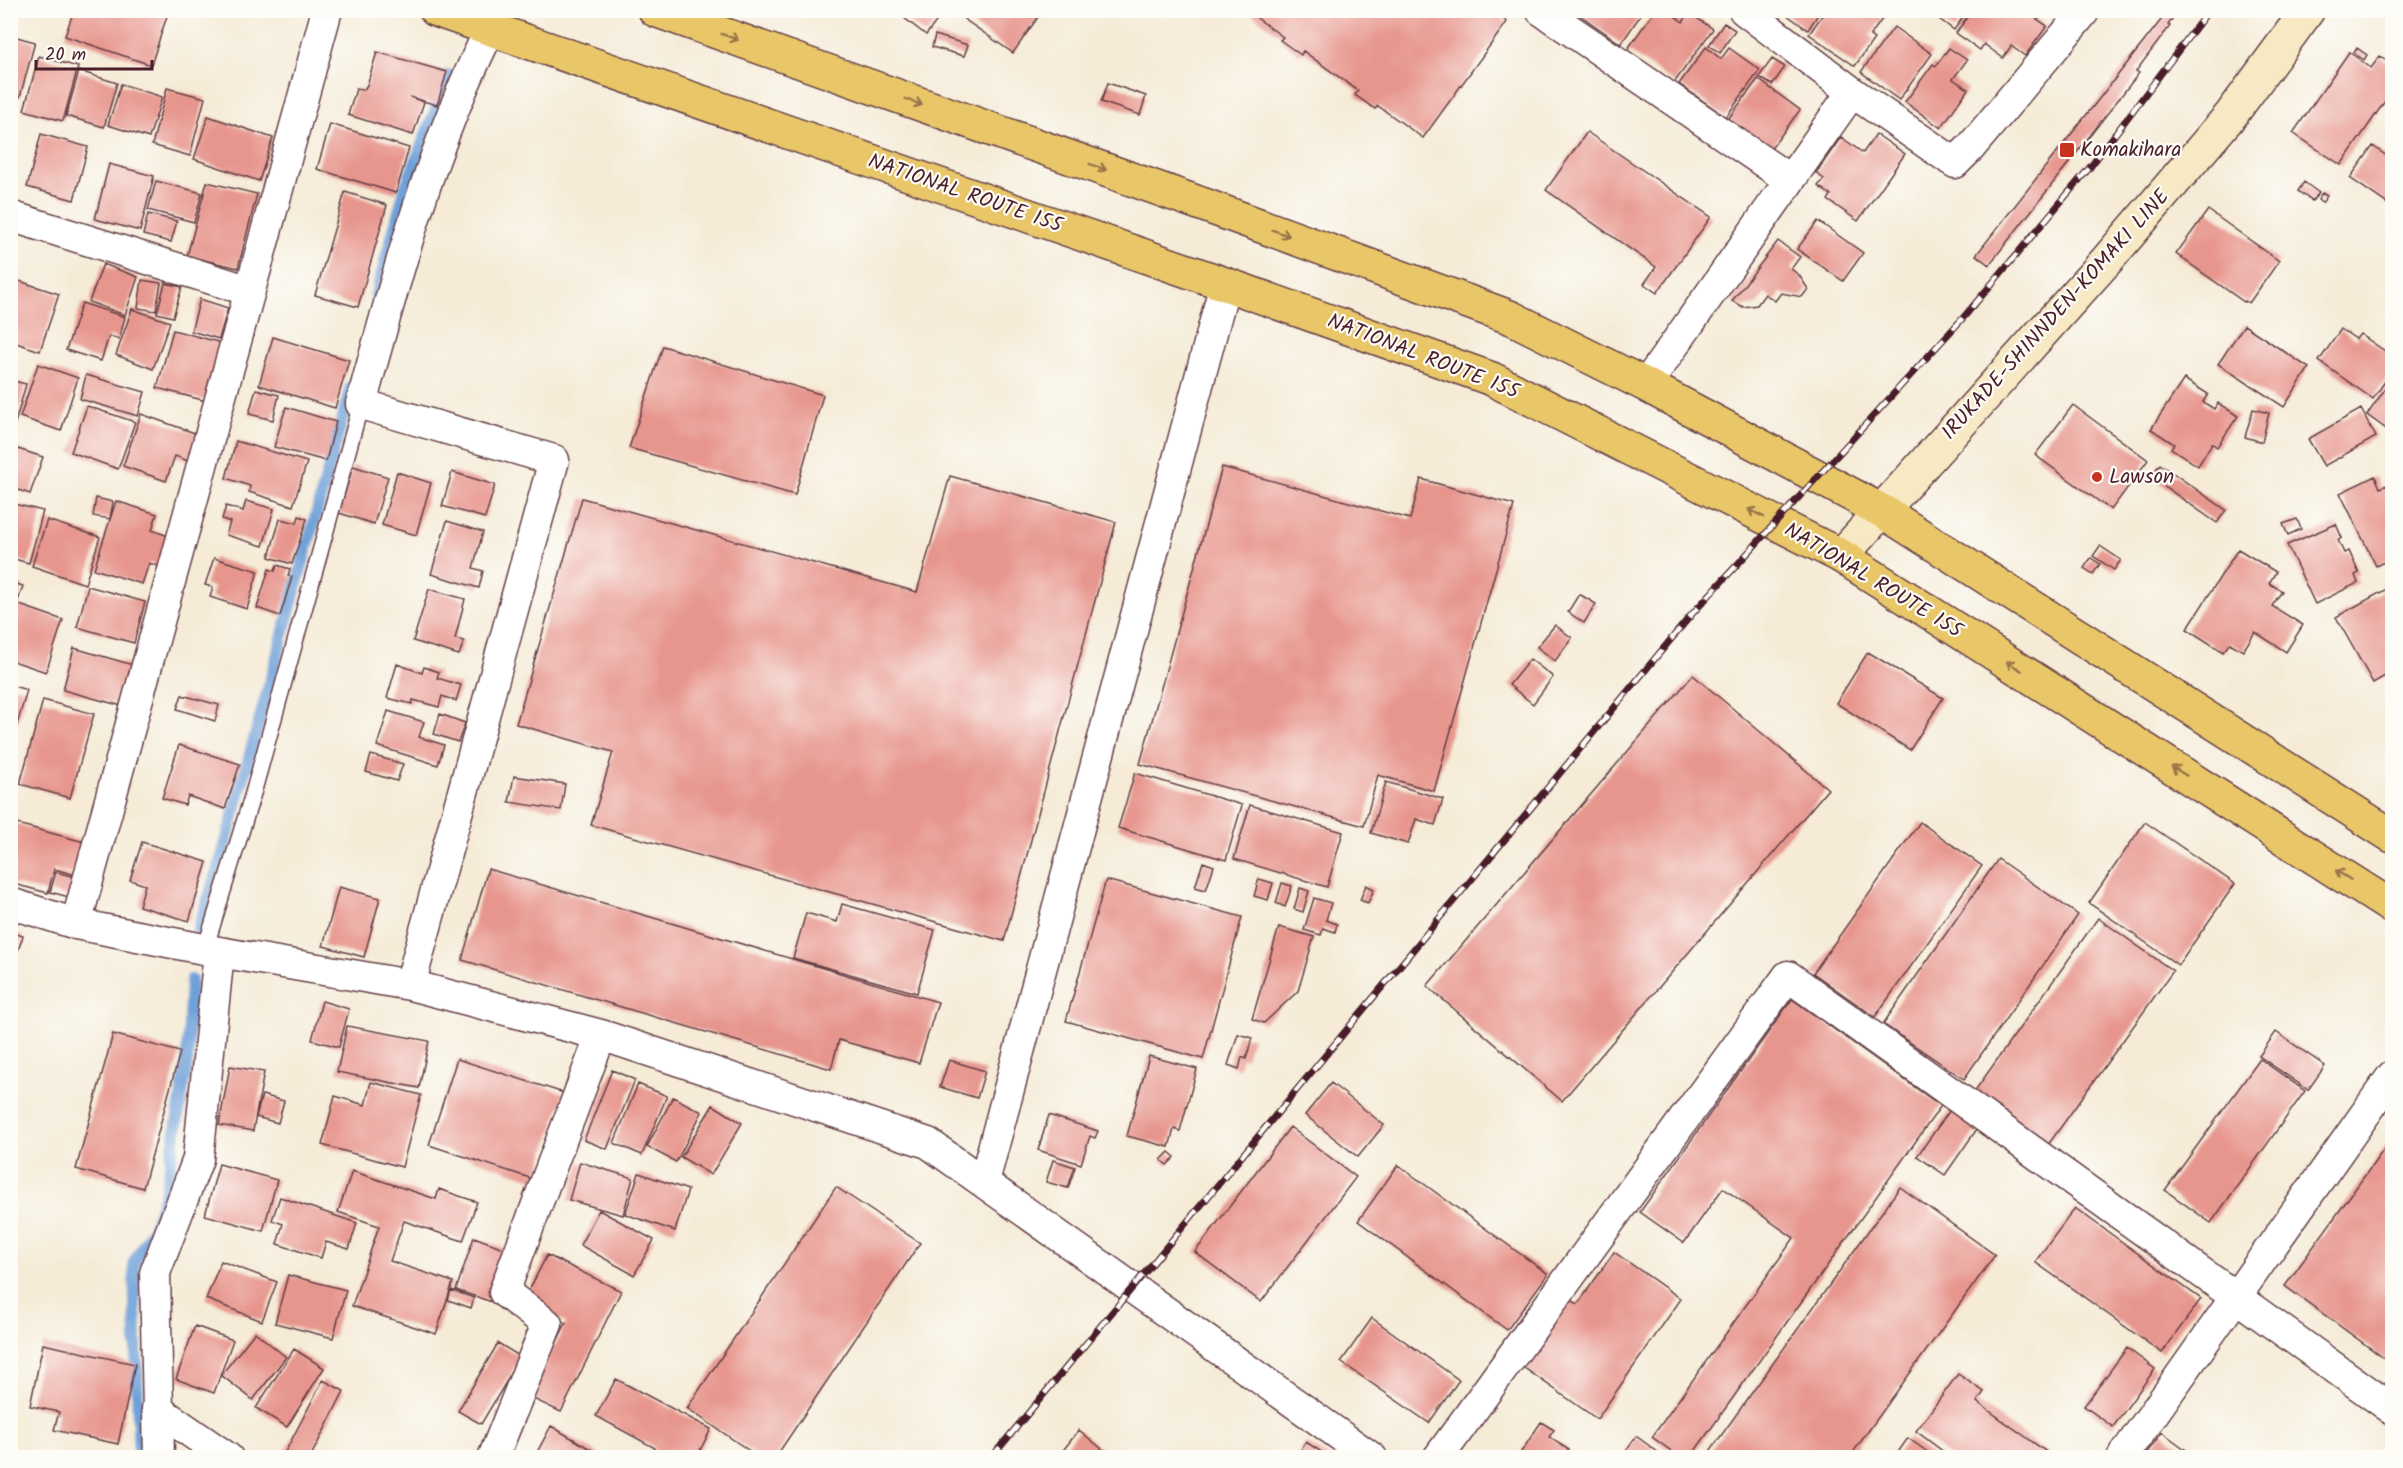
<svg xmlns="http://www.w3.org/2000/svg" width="2403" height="1468" font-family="Kalam,sans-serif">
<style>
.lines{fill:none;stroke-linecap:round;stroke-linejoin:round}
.stream{stroke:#6ea0d9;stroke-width:12}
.building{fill:#e7968e}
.service-casing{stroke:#643e45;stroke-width:18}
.minor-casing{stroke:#643e45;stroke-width:33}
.secondary-casing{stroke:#643e45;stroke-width:36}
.trunk-casing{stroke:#643e45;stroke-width:36}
.service{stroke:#fff;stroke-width:15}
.minor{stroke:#fff;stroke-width:30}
.secondary{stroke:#f6e9c3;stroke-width:33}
.trunk{stroke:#e9c769;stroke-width:33}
.rail-casing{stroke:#4a1f2b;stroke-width:7}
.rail{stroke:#fdfcf7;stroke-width:4.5;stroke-dasharray:14;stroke-linecap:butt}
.oneway{stroke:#9a734a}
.poi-dot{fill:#c8321e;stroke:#fdfcf7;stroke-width:2}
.labels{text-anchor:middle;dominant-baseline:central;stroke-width:4.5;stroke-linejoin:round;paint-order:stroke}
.poi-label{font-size:21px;fill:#4a1f2b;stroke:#fdfcf7;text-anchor:start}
.street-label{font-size:21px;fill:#4a1f2b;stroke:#fdfcf7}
</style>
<rect width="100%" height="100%" fill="#fdfcf7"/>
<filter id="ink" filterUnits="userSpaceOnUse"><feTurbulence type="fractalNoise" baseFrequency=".0167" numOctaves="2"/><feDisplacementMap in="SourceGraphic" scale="12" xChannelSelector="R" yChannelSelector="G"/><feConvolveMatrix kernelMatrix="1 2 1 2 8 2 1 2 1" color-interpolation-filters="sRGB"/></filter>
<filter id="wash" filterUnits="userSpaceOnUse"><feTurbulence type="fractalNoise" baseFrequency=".008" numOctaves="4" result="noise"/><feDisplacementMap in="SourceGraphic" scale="24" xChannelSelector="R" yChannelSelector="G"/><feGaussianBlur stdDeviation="1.35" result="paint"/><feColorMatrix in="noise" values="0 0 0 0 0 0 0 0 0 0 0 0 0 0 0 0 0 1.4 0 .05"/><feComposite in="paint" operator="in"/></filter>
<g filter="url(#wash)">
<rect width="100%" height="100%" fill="#f5ebd7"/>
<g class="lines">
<!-- stream -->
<path class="stream" d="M376 295 406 186 449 75
M198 929 219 867 351 387
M139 1458 134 1262 155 1225 166 1190 187 1063 191 980"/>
</g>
<g id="blocks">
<!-- building -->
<path class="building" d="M74 10H169L151 65 65 36Z
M908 10H945L926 35 903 17Z
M961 10H1043L1013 53 964 19 967 15Z
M1246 10H1490L1507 22 1423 138 1378 106 1375 109 1355 95 1358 91 1303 51 1301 55 1280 40 1283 37Z
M1578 10H1644L1621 44 1577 13Z
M1655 10H1666L1683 22 1689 13 1713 29 1674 83 1627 50Z
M1780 10H1821L1808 30Z
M1826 10H1878L1885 15 1870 36 1874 39 1855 66 1809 34Z
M1927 10H1968L1954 30Z
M1972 10H2024L2047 26 2025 56 2011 46 2003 58 1984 44 1980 50 1956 33Z
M2169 10H2179L2168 25 2170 26 2136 71 2139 73 1989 265 1976 255Z
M1724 23 1735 30 1720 53 1709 45Z
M1894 27 1932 54 1899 100 1861 72Z
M10 35 35 42 20 97 10 95Z
M935 35 968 45 964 56 932 47Z
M1706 47 1721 59 1729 48 1760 70 1726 117 1679 84Z
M1949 48 1967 60 1953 79 1968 89 1941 128 1905 102 1933 64 1936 66Z
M2357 48 2367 55 2364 60 2354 53Z
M377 52 447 72 437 105 410 97 424 102 413 135 348 115 356 89 364 90 367 85Z
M2349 52 2371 68 2380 56 2392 65V91L2341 165 2293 133Z
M39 56 78 67 63 121 24 110Z
M1772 59 1785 67 1772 85 1759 77Z
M79 71 117 83 104 127 66 116Z
M1758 79 1800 110 1770 150 1728 119Z
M1108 83 1146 96 1140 115 1101 102Z
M121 84 162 97 149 138 108 125Z
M167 88 205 98 190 156 152 145Z
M208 116 273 138 259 181 194 159Z
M330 124 409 148 396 193 317 169Z
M1587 132 1711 217 1657 293 1644 284 1656 267 1546 190Z
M41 134 88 147 74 200 27 187Z
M1876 134 1905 154 1858 221 1828 200 1831 195 1818 186 1824 179 1816 173 1841 137 1863 153Z
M2373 146 2392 160V207L2350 178Z
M109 164 154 176 140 231 95 219Z
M156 181 202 193 194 222 148 210Z
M207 182 257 194 238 268 187 256Z
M2304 182 2319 193 2312 201 2298 191Z
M345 192 387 205 358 307 315 295Z
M2322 193 2327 196 2322 203 2318 200Z
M2208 210 2279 261 2249 303 2245 301 2244 302 2176 254Z
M148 214 177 221 171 242 143 235Z
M1818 221 1863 253 1843 281 1797 249Z
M1778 241 1800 257 1791 269 1799 275 1808 289 1802 297 1781 293 1775 301 1765 294 1757 305 1743 307 1732 301Z
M103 264 138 277 125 315 89 302Z
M10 278 59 294 40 351 10 341Z
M142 280 161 283 156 311 138 308Z
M165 283 182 287 173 317 157 313Z
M200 299 228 308 219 339 191 331Z
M82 303 125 317 119 339 109 336 101 361 66 350Z
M132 309 170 322 153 369 116 355Z
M2244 325 2309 368 2284 407 2218 364Z
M2341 329 2356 339 2360 334 2392 356V371L2373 399 2319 361Z
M173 330 222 343 206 401 157 388Z
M273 337 349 360 335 408 259 385Z
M663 346 823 395 795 495 629 448Z
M38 364 78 378 61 431 20 417Z
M86 375 145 392 138 416 80 399Z
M2184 379 2208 394 2203 402 2214 409 2218 403 2238 416 2217 447 2212 443 2198 466 2171 448 2174 444 2151 429Z
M2392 379V433L2367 415Z
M10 380 26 384 11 438H10Z
M256 389 279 395 273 420 249 414Z
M2073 405 2148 460 2111 510 2035 455Z
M87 406 135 422 118 469 71 452Z
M286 407 336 422 326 461 274 447Z
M2253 409 2269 413 2262 442 2245 437Z
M2361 409 2376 437 2324 466 2308 439Z
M141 414 206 437 196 464 175 456 166 481 123 466Z
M236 441 307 462 293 506 249 492 250 486 226 478Z
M18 449 43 457 30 494 10 487V471Z
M2160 464 2226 510 2217 523 2151 477Z
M353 466 388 477 374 524 339 513Z
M1222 467 1410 519 1421 479 1514 505 1434 791 1378 775 1364 826 1140 764Z
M397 472 431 483 416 535 382 525Z
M452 472 495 485 485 518 442 506Z
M950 476 1116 522 1004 941 591 825 613 752 516 724 582 498 917 592Z
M2375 476 2380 488 2387 485 2392 497V558L2376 566 2340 493Z
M96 498 113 502 110 519 93 516Z
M116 501 157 514 152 530 171 537 161 567 149 563 142 584 94 569Z
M246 501 274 509 263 546 226 535 230 522 222 519 226 506 243 511Z
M10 503 43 511 29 563 10 558Z
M299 516 307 519 292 564 269 557 280 519 297 523Z
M2297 519 2301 529 2288 535 2283 524Z
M47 520 100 537 85 584 32 566Z
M447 521 483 532 473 568 483 571 479 588 431 574Z
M2336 524 2342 538 2338 540 2344 553 2349 551 2359 573 2355 575 2358 583 2315 604 2287 545Z
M2100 546 2121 560 2114 570 2093 556Z
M2238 549 2276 572 2269 583 2282 591 2272 606 2303 625 2286 652 2255 632 2243 651 2230 643 2223 652 2187 629Z
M214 558 258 571 247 609 210 597 213 587 205 585Z
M2091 558 2100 564 2093 574 2084 568Z
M277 565 290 569 288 576 292 577 280 616 257 608 269 569 275 571Z
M10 582 23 586 17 604 63 620 46 672 10 660Z
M88 586 145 602 134 643 77 627Z
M2392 586V672L2373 683 2336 617Z
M429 589 465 599 455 639 464 641 459 655 413 641Z
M1579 594 1596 604 1584 623 1568 612Z
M1555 625 1572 638 1555 661 1537 647Z
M74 648 133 665 122 706 63 690Z
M1868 652 1943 698 1910 750 1836 703Z
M1530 659 1553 677 1533 704 1509 685Z
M397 664 422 673 424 667 439 672 437 678 461 685 456 701 442 696 439 707 413 700 412 704 387 698Z
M1693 675 1828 789 1562 1101 1427 986Z
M10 685 27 690 15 732 10 731Z
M182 695 219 705 215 721 177 709Z
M43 700 94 714 70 798 20 784Z
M388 711 424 722 419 737 444 745 438 765 377 746Z
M440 714 465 723 458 742 434 734Z
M179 745 240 764 225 809 188 796 185 805 162 798Z
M371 755 403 764 397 781 366 772Z
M1135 773 1242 805 1226 860 1118 828Z
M514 776 565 784 561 810 509 802Z
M1386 782 1443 799 1435 825 1416 819 1408 844 1371 833Z
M1250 805 1343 832 1327 887 1234 859Z
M10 822 88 843 79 876 54 869 48 893 10 883Z
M1920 822 1982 866 1875 1017 1813 973Z
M2145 822 2235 884 2178 965 2089 903Z
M142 842 207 862 189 921 139 906 145 885 130 880Z
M1998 859 2078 915 1964 1079 1883 1024Z
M1203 862 1214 866 1206 890 1195 887Z
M488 869 938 1002 919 1063 839 1040 831 1069 462 960Z
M56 872 79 878 73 898 50 892Z
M1259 879 1273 883 1268 900 1254 896Z
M1106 880 1242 917 1203 1059 1066 1021Z
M1282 883 1292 886 1285 907 1276 903Z
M1366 885 1374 889 1368 903 1360 900Z
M339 887 380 898 364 957 323 946Z
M1300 888 1309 891 1303 912 1294 909Z
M1314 898 1331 903 1326 920 1337 924 1335 932 1323 928 1321 935 1304 930Z
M842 904 935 930 917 993 793 958 806 913 837 922Z
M2098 918 2173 971 2048 1145 1974 1092Z
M1279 927 1314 937 1298 991 1264 1023 1252 1019Z
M10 932 23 936 11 971H10Z
M1792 999 1941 1106 1690 1458H1681L1652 1437 1794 1238 1723 1188 1684 1243 1640 1212Z
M322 1001 349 1009 339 1047 312 1040Z
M347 1026 429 1041 419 1088 337 1072Z
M2276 1032 2325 1066 2308 1090 2259 1056Z
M113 1034 180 1052 143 1188 76 1169Z
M1238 1034 1252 1038 1246 1059 1242 1057 1239 1069 1228 1065Z
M1149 1056 1197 1069 1180 1131 1174 1129 1169 1147 1127 1136Z
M457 1059 564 1093 536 1180 429 1145Z
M2260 1059 2305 1091 2211 1223 2165 1190Z
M949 1060 985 1071 977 1098 940 1087Z
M230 1066 264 1072 253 1131 219 1125Z
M612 1070 635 1080 607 1149 584 1140Z
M371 1082 421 1095 402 1167 322 1145 335 1096 365 1105Z
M1331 1083 1384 1125 1358 1157 1305 1115Z
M638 1084 667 1096 642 1155 614 1143Z
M262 1095 284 1101 278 1123 256 1117Z
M673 1097 702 1112 676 1162 647 1147Z
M713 1105 742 1123 711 1175 681 1157Z
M1950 1110 1977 1129 1945 1175 1917 1156Z
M1049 1115 1098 1131 1095 1138 1090 1136 1081 1164 1038 1150Z
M1290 1127 1356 1177 1261 1302 1195 1252Z
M2392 1138V1364L2285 1286Z
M1169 1152 1175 1157 1167 1165 1161 1160Z
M1053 1160 1075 1167 1068 1188 1046 1182Z
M580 1162 633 1178 623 1215 569 1200Z
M219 1164 277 1180 263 1231 205 1215Z
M1398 1165 1548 1274 1507 1330 1358 1221Z
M352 1171 436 1199 439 1189 477 1202 463 1241 404 1221 390 1261 453 1282 436 1334 352 1306 379 1226 338 1212Z
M639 1173 688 1190 675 1231 625 1214Z
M836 1187 920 1243 775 1458H760L687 1408Z
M1900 1187 1995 1255 1849 1458H1705Z
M280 1197 357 1223 349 1249 326 1242 321 1258 277 1244 283 1224 272 1220Z
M2075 1208 2201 1299 2162 1353 2035 1262Z
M599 1210 654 1240 634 1275 580 1245Z
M474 1237 509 1250 492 1302 456 1290Z
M1614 1252 1681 1299 1597 1419 1523 1367 1571 1300 1578 1304Z
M547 1255 621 1291 561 1412 529 1397 566 1323 523 1302Z
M221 1261 277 1282 262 1321 206 1299Z
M288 1275 346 1290 333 1338 275 1323Z
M451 1290 474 1298 471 1308 448 1300Z
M1372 1318 1459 1380 1429 1423 1341 1362Z
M195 1326 233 1340 214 1393 176 1379Z
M255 1332 286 1357 253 1400 221 1375Z
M498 1343 521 1357 481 1424 458 1411Z
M43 1344 135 1364 118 1444 54 1430 59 1412 30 1406Z
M2127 1348 2155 1369 2113 1427 2084 1406Z
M294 1349 324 1368 287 1427 256 1408Z
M1958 1374 1984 1392 1977 1402 2055 1458H1952L1916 1431Z
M616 1379 711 1429 696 1458H650L655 1448 596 1416Z
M323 1380 344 1391 310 1458H282Z
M1541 1422 1554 1430 1549 1437 1569 1450 1563 1458H1517Z
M551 1426 606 1458H534Z
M1079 1430 1113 1458H1057Z
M2162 1432 2197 1458H2143Z
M1636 1436 1666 1458H1621Z
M1908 1438 1936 1458H1894Z
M1306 1442 1331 1458H1296Z"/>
</g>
</g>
<g filter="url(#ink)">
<use href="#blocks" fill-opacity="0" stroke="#643e45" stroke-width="1.5"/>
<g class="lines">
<defs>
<path id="service" d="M205 949 254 790 361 404"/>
<path id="minor" d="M1541 10 1790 180
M1744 10 1852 92 1955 163 1971 147 2083 13 2079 10
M10 216 250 291
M1646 385 1852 92
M10 903 76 924 219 952 410 985 601 1035 928 1143 1372 1458
M76 924 327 10
M410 985 554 460 361 404C396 277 430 148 490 30
M984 1182 1225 284
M157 1409 228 1458
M159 1458 155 1273 198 1159 219 952
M493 1458 547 1324 504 1292 601 1035
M1438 1458 1788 976 2392 1409
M2122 1458 2392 1076"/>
<path id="secondary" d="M1841 556 2107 260 2231 115 2308 10"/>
<path id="trunk" d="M436 10 1225 284 1492 379 1841 556 2392 907
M655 10 1196 202 1512 318 1646 385 1882 511 2392 836"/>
</defs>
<!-- service casing -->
<use href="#service" class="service-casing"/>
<!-- minor casing -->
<use href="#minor" class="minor-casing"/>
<!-- secondary casing -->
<use href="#secondary" class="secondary-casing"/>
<!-- trunk casing -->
<use href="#trunk" class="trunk-casing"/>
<!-- service -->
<use href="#service" class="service"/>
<!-- minor -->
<use href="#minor" class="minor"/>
<!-- secondary -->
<use href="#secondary" class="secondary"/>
<!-- trunk -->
<use href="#trunk" class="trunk"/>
<defs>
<path id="rail" d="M991 1458 1692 614 1963 318 2091 166 2209 10"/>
</defs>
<!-- rail casing -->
<use href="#rail" class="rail-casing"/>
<!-- rail -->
<use href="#rail" class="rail"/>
</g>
<!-- one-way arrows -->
<defs><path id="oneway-shaft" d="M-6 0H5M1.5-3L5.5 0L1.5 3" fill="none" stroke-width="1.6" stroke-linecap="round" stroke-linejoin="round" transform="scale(1.5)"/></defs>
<g class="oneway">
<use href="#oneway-shaft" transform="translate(730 37) rotate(20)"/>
<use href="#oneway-shaft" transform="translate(914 102) rotate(20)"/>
<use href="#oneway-shaft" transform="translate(1098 167) rotate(20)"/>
<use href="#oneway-shaft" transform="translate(1281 233) rotate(20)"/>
<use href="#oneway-shaft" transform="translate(1756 513) rotate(-153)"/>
<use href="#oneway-shaft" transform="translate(2014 666) rotate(-148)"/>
<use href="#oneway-shaft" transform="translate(2179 771) rotate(-148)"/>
<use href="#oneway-shaft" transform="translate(2343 875) rotate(-148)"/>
</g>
</g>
<!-- markers -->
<g class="poi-dot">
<rect x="2059" y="142" width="16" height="16" rx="3"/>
<circle cx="2097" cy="477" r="6"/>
</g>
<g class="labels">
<!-- poi labels -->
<g class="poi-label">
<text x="2080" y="150">Komakihara</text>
<text x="2109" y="477">Lawson</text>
</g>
<!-- street labels -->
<g class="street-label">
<text transform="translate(965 194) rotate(19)">NATIONAL ROUTE 155</text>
<text transform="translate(2056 315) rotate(-48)">IRUKADE-SHINNDEN-KOMAKI LINE</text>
<text transform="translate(1423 357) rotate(21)">NATIONAL ROUTE 155</text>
<text transform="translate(1873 581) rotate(31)">NATIONAL ROUTE 155</text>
</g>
</g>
<!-- margin -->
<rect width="2403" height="1468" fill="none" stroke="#fdfcf7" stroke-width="36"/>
<!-- scale -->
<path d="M36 60v9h116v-9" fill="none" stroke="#4a1f2b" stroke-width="3"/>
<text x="45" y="60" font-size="18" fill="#4a1f2b" stroke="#fdfcf7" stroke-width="4.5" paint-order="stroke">20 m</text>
</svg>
